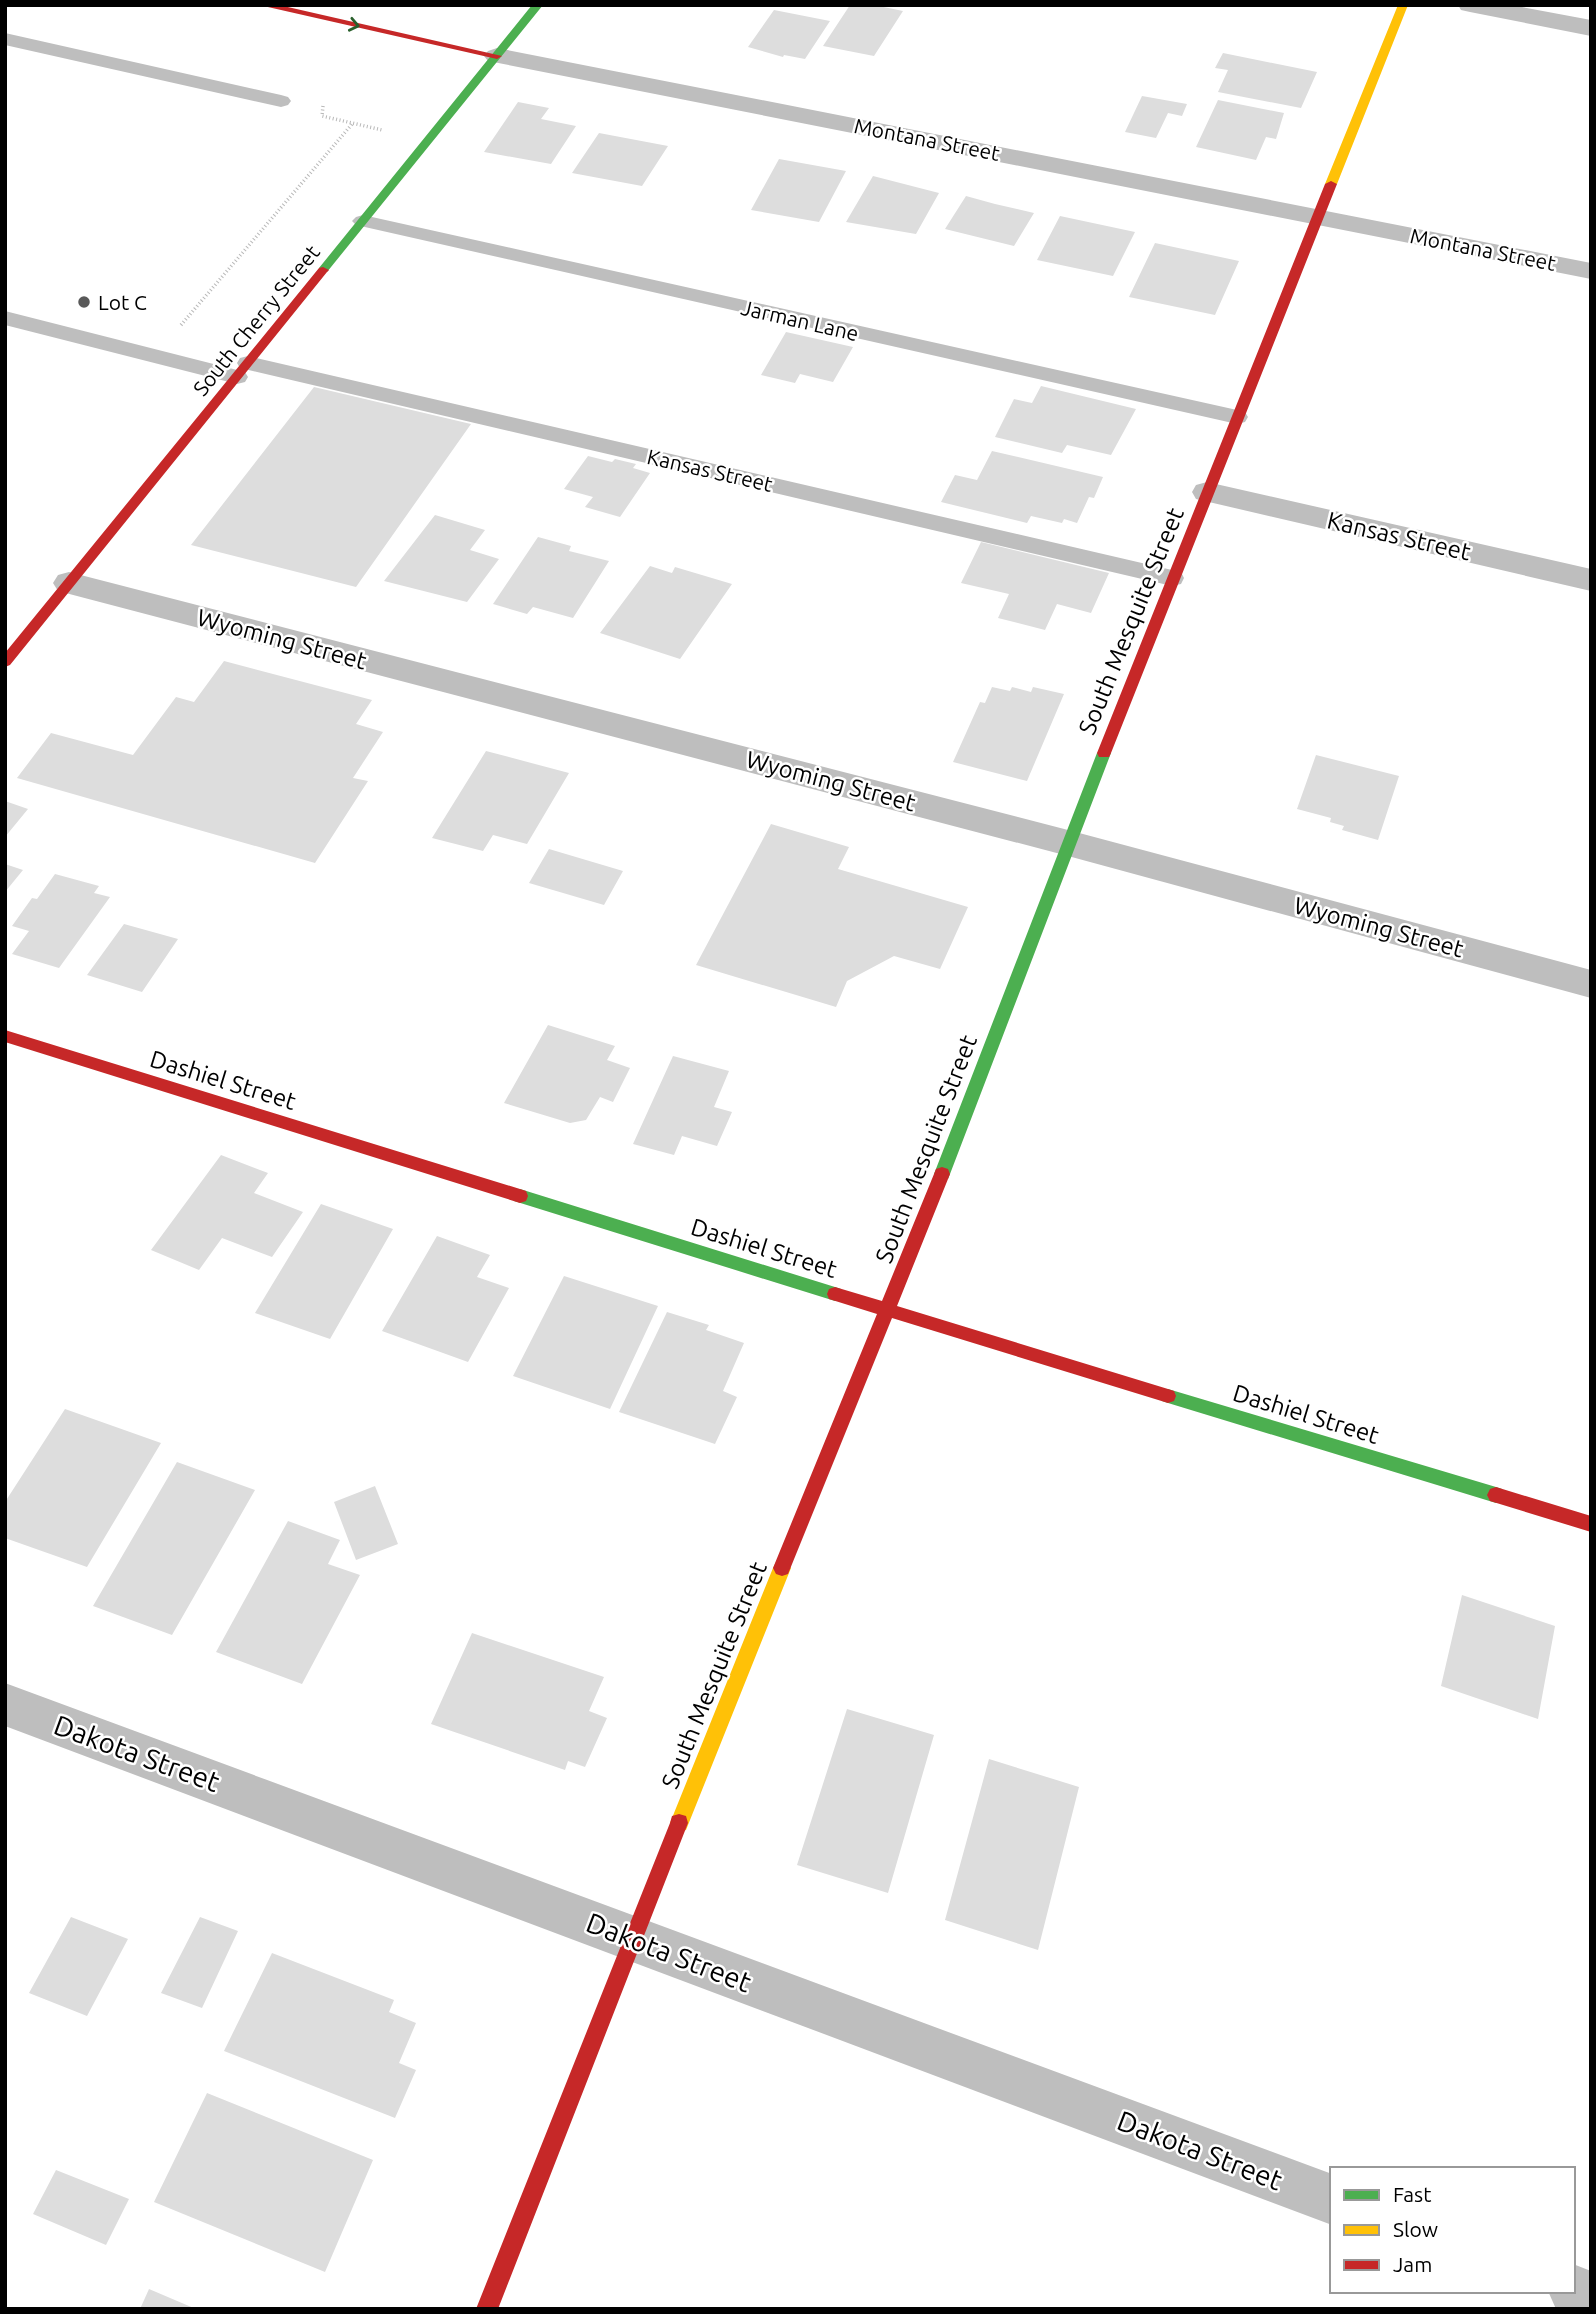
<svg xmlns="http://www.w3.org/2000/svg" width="1596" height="2314" font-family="Ubuntu,sans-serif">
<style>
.building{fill:#ddd}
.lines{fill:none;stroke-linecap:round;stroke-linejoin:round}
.path{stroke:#b8b8b8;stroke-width:3.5;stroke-dasharray:1 2.5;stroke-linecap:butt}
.lane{fill:#bebebe;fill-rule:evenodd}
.street{fill:#bebebe;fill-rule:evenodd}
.fast{fill:#4caf50;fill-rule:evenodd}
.slow{fill:#ffc107;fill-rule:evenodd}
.jam{fill:#c62828;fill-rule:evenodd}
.oneway{stroke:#2a602c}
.poi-dot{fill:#595959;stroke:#fff;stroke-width:2.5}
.labels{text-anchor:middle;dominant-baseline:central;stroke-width:5;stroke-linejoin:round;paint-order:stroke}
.far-street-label{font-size:21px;fill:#000;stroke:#fff}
.far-poi-label{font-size:21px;fill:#000;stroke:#fff;text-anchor:start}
.street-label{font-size:24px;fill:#000;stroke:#fff}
.near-street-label{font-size:28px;fill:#000;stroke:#fff}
</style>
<rect width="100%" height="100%" fill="#fff"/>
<!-- building -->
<path class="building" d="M850 5H874L903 11 874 56 823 46Z
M774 10 830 21 805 59 784 55 783 57 748 47Z
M1223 53 1317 72 1301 108 1218 92 1228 70 1215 68Z
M1142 96 1187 104 1182 116 1168 113 1156 138 1125 132Z
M1218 100 1284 113 1276 139 1266 137 1256 160 1196 147Z
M518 102 549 108 541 119 576 126 551 164 484 152Z
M599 133 668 146 642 186 572 173Z
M779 159 846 171 819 222 751 210Z
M873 176 939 193 916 234 846 222Z
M966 196 995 204 1034 213 1014 246 945 229Z
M1060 216 1135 232 1113 276 1037 260Z
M1155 243 1239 261 1215 315 1129 297Z
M786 332 853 347 833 382 800 374 795 383 761 375Z
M1041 386 1136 409 1111 455 1067 445 1062 453 995 437 1014 399 1032 403Z
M314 387 471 424 356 587 191 545Z
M992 451 1103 477 1094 498 1089 497 1077 523 1064 519 1062 523 1031 516 1027 523 941 502 955 475 977 480Z
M588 456 612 462 615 459 636 464 633 468 650 473 620 517 585 507 593 497 564 489Z
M435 515 485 530 470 550 499 559 467 602 384 581Z
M538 537 571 546 569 551 609 561 573 618 533 607 527 614 493 604Z
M981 542 1109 573 1091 613 1057 604 1045 630 998 618 1009 594 961 583Z
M650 566 672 573 675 567 732 584 680 659 600 633Z
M224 661 372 700 356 724 383 732 353 778 368 781 315 863 17 778 51 733 133 755 176 697 194 702Z
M992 687 1010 691 1012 687 1031 692 1033 687 1064 694 1027 781 953 762 980 702 985 703Z
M486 751 569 773 527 844 493 835 483 851 432 838Z
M1316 755 1399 776 1378 840 1342 830 1344 826 1330 822 1331 818 1297 809Z
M5 801 28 809 5 837Z
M771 824 849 847 838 869 968 907 940 969 894 956 847 981 836 1007 696 965Z
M549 849 623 871 604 905 529 883Z
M5 864 23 870 5 892Z
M55 874 99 886 94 893 110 897 59 968 12 954 29 931 12 926 32 898 37 899Z
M124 924 178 939 142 992 87 975Z
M548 1025 615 1046 607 1060 630 1068 613 1102 600 1097 586 1120 570 1123 504 1103Z
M673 1056 729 1071 714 1107 732 1112 717 1146 682 1136 674 1155 633 1144Z
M221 1155 268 1173 254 1193 303 1212 272 1257 222 1238 199 1270 151 1250Z
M321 1204 393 1229 330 1339 255 1313Z
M437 1236 490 1255 477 1277 509 1288 468 1362 382 1331Z
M564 1276 658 1306 610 1409 513 1376Z
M667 1312 709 1325 706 1330 744 1343 723 1391 737 1397 715 1444 619 1412Z
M65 1409 161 1443 87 1567 5 1538V1502Z
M177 1462 255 1490 172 1635 93 1606Z
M375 1486 398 1544 356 1560 334 1502Z
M288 1521 340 1540 328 1564 360 1575 302 1684 216 1652Z
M1462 1595 1555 1626 1538 1719 1441 1686Z
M472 1633 604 1677 589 1711 607 1718 585 1767 568 1761 565 1770 431 1724Z
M847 1709 934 1735 888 1893 797 1865Z
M989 1759 1079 1787 1038 1950 945 1920Z
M71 1917 128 1939 87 2016 29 1993Z
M200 1917 238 1931 202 2008 161 1993Z
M272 1953 394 2000 389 2012 416 2023 399 2063 416 2070 395 2118 224 2051Z
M207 2093 373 2160 325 2272 154 2202Z
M56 2170 129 2199 106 2245 33 2214Z
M149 2289 196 2309H140Z"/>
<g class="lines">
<!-- path -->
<path class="path" d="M323 106 322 116 382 130
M181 325 353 123"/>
<!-- lane -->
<path class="lane" d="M5 33 281 95 288 97 291 101 288 105 281 107 5 45Z
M363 215 1237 410 1245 412 1248 417 1245 422 1237 424 356 225 352 221 356 217Z
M5 311 245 372 248 377 245 382 237 384 5 325Z
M248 356 1172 570 1181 572 1184 578 1181 584 1172 586 240 368 237 363 240 358Z"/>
<!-- street -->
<path class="street" d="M1458 5H1511L1591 20V36L1470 12 1461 10Z
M497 48 1591 263V279L488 61 484 56 488 51Z
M1207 482 1591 569V591L1196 499 1192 492 1196 485Z
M69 572 1068 830 1591 970V998L1068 856 58 591 53 583 58 575Z
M5 1683 1332 2174V2225L5 1726Z
M1573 2264 1591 2271V2309H1556L1548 2291H1573Z"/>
<!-- fast -->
<path class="fast" d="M532 5H543L327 272H319V268Z
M1104 748 1111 753 950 1174 948 1179H936L934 1174 1097 753Z
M520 1189 835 1287 841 1289 843 1294 841 1299 835 1301 514 1201 512 1196 514 1191Z
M1168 1389 1496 1487 1502 1489 1505 1495 1502 1501 1496 1503 1168 1403 1162 1401 1160 1396 1162 1391Z"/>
<!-- slow -->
<path class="slow" d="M1398 5H1408L1337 184 1327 186 1325 184Z
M782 1560 788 1562 791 1568 686 1830 679 1832 672 1830 670 1823 773 1568 776 1562Z"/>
<!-- jam -->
<path class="jam" d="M259 5H279L502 56 497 59Z
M1331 181 1337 184 1111 753 1109 757H1099L1097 753 1325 184Z
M323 267 329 270 327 272 10 665 5 667V653L319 268Z
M5 1030 520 1189 526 1191 528 1196 526 1201 520 1203 5 1042Z
M942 1167 948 1169 950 1174 897 1306 1168 1389 1174 1391 1176 1396 1174 1401 1168 1403 892 1318 788 1574 782 1576 776 1574 773 1568 877 1314 829 1299 827 1294 829 1289 835 1287 882 1301 934 1174 936 1169Z
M1496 1487 1591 1516V1532L1490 1501 1487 1495 1490 1489Z
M679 1814 686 1816 688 1823 498 2309H476L670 1823 672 1816Z"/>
</g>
<!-- one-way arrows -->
<defs><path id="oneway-chevron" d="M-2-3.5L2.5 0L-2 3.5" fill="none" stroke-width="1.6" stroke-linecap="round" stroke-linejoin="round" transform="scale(1.75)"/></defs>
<use class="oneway" href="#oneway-chevron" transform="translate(354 25) rotate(12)"/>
<!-- markers -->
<circle class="poi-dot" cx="84" cy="302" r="7"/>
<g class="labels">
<!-- far-street labels -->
<g class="far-street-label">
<text transform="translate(927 139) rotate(11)">Montana Street</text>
<text transform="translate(1483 249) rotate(11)">Montana Street</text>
<text transform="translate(256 320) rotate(-51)">South Cherry Street</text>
<text transform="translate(800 320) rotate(13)">Jarman Lane</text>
<text transform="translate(710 470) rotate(13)">Kansas Street</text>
</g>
<!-- far-poi labels -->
<g class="far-poi-label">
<text x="98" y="302">Lot C</text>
</g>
<!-- street labels -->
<g class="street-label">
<text transform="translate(1399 536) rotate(13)">Kansas Street</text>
<text transform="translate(1131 621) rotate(-68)">South Mesquite Street</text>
<text transform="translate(282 639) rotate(15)">Wyoming Street</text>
<text transform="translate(831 781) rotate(15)">Wyoming Street</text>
<text transform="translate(1379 927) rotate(15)">Wyoming Street</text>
<text transform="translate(223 1080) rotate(17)">Dashiel Street</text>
<text transform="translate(926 1149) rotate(-69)">South Mesquite Street</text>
<text transform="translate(764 1248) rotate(17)">Dashiel Street</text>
<text transform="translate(1306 1414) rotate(17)">Dashiel Street</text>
<text transform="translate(714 1675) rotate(-68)">South Mesquite Street</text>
</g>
<!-- near-street labels -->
<g class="near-street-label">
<text transform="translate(137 1753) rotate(20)">Dakota Street</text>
<text transform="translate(669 1952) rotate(21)">Dakota Street</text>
<text transform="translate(1200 2150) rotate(21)">Dakota Street</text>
</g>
</g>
<!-- border -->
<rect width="1596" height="2314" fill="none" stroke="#000000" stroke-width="14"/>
<!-- legend -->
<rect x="1330" y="2167" width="245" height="126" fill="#ffffff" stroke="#999999" stroke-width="2"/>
<rect x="1344" y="2190" width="35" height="10" fill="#4caf50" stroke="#999999" stroke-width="2"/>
<text x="1393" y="2202" font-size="21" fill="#000000">Fast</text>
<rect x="1344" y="2225" width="35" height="10" fill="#ffc107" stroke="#999999" stroke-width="2"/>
<text x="1393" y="2237" font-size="21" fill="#000000">Slow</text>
<rect x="1344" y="2260" width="35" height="10" fill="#c62828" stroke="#999999" stroke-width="2"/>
<text x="1393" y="2272" font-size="21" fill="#000000">Jam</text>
</svg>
